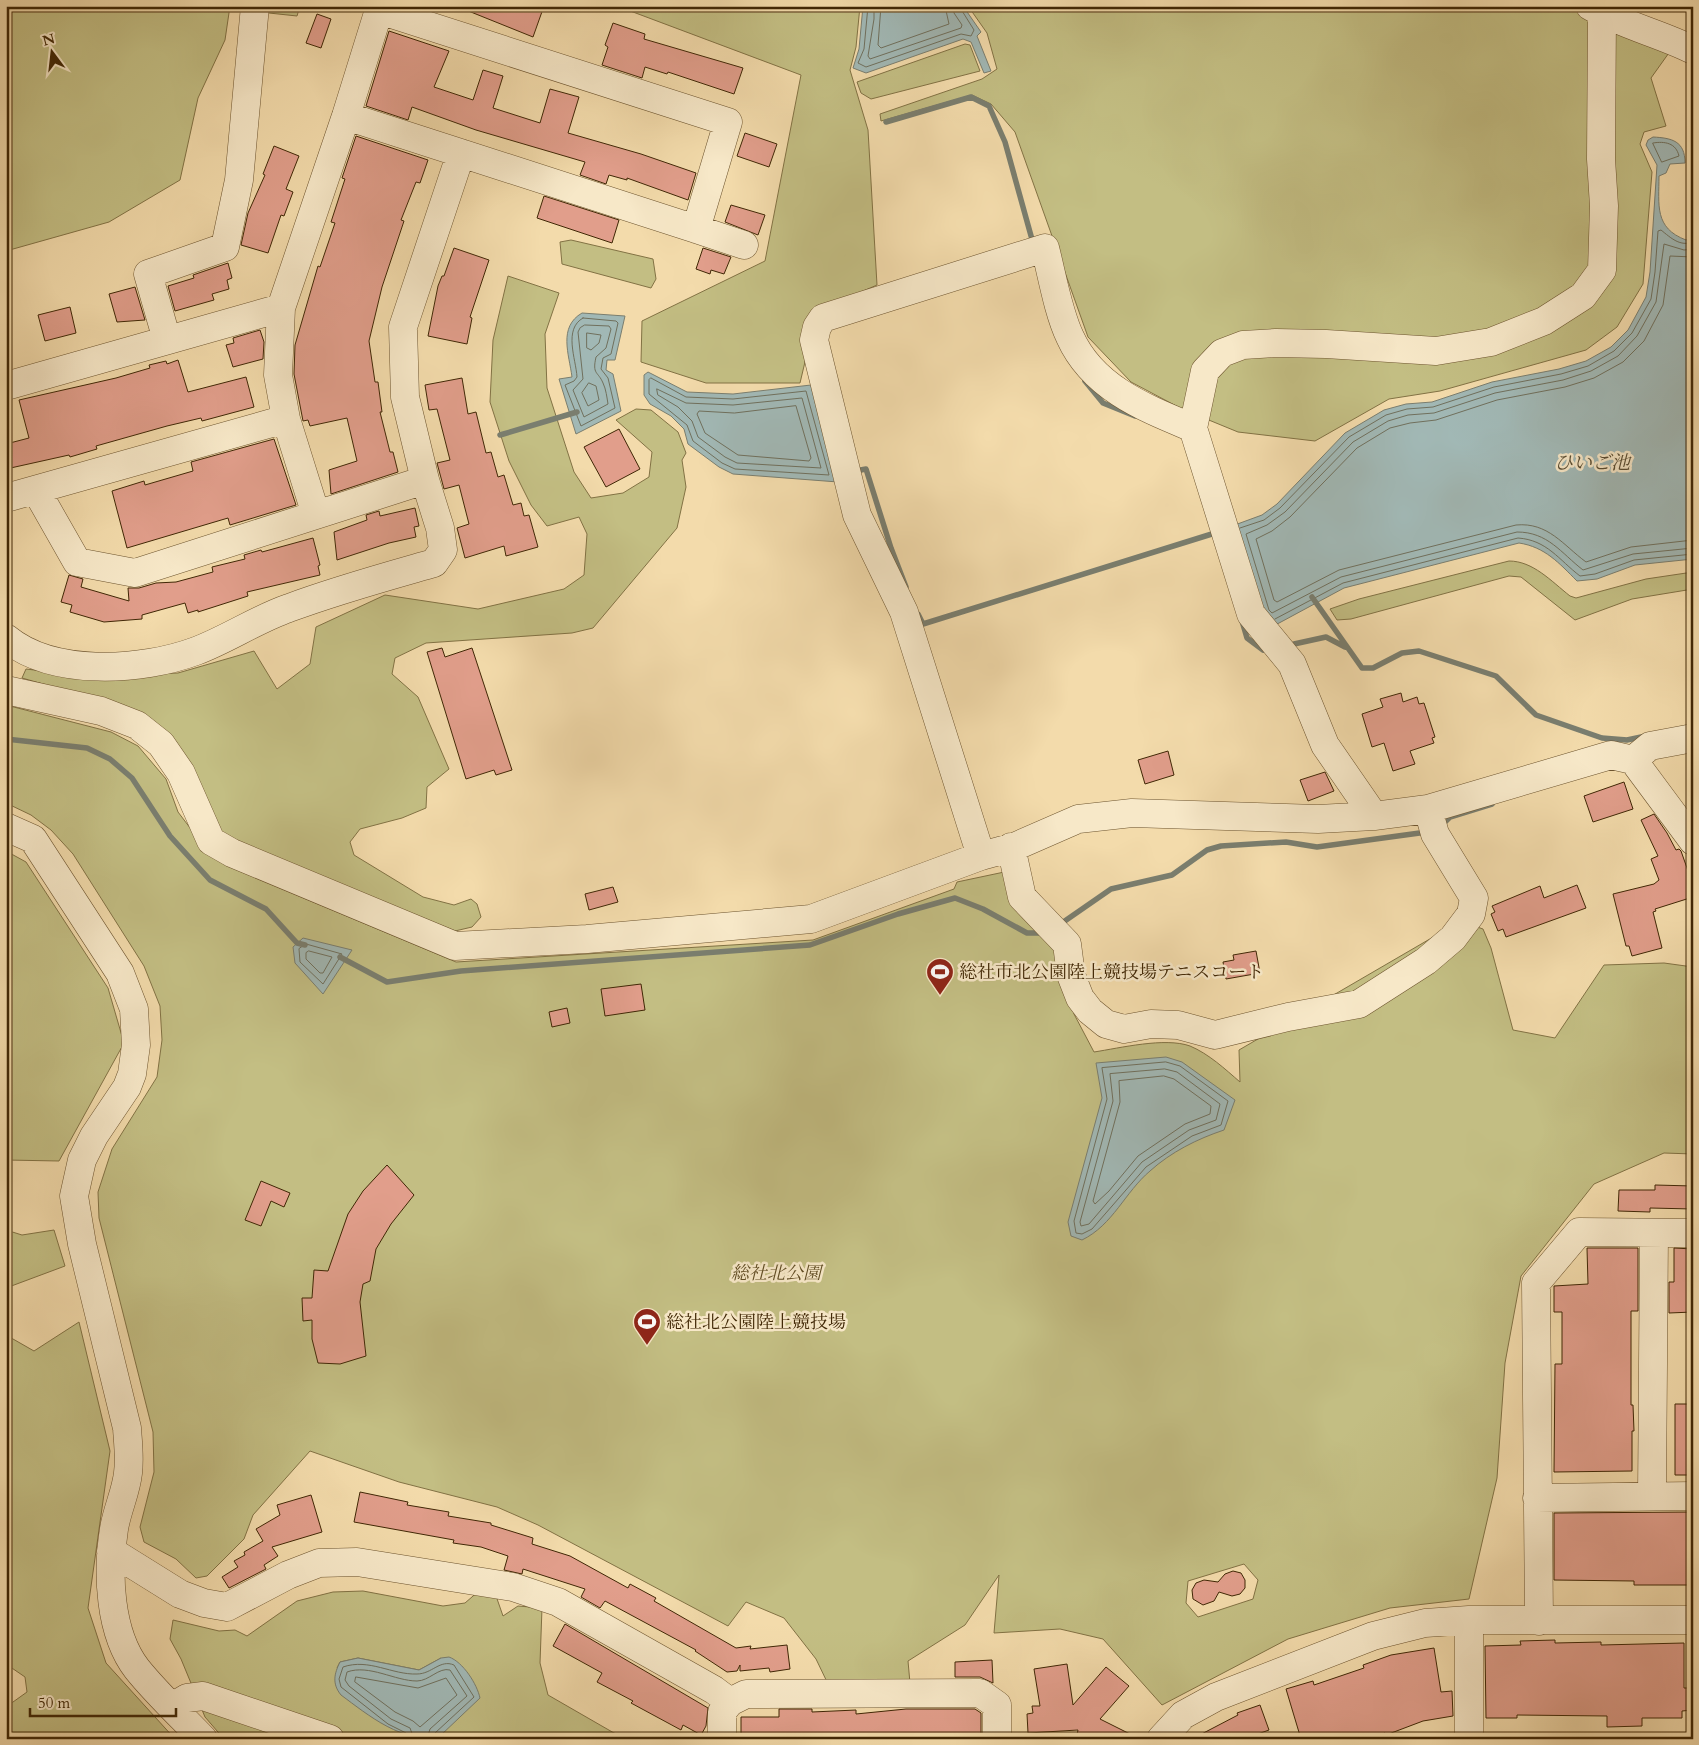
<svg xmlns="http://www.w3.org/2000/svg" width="1699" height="1745" font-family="Cardo,'Noto Serif JP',serif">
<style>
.green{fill:#c3be83;stroke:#827244;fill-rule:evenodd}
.water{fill:#a1b8b5;stroke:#7a7e6f}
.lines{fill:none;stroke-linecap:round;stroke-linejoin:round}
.shore{stroke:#70705d;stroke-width:1}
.stream{stroke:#7a7e6f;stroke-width:5.5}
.building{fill:#e19e8b;stroke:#402705}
.minor-casing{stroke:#6d542e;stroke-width:29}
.minor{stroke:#f7e8c8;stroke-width:28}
.labels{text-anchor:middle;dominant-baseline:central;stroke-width:5;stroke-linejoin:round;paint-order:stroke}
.poi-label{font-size:18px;fill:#402705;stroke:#f7e8c8;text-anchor:start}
.park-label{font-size:18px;font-style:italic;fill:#614d24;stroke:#f7e8c8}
.water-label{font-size:19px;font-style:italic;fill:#584b31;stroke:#f7e8c8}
</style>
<rect width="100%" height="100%" fill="#f3dbab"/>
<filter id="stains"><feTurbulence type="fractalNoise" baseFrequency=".004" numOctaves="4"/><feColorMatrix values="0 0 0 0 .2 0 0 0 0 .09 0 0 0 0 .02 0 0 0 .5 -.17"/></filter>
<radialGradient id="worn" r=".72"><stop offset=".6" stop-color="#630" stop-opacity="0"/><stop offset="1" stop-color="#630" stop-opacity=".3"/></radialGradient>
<!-- green -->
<path class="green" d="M6 6H230L225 40 198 98 180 180 109 222 6 251Z
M266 6H300L297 16 269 13Z
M617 6H860L856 47 850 70 868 130 877 285 817 311 800 383H706L641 362 642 321 765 261 801 75Z
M968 6H1572L1582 14 1671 50 1651 78 1666 126 1644 132 1640 144 1652 172 1643 284 1617 327 1586 350 1440 391 1389 399 1315 441 1238 432 1182 409 1131 382 1088 337 1015 132 991 104 972 95 881 121 880 114 982 79 997 69 987 33Z
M965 44 970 45 980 71 871 99 861 93 857 82Z
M571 240 653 259 656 279 651 288 562 264 560 242Z
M508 276 559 293 545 334 547 388 574 472 591 498 623 493 649 477 652 452 616 420 636 409 651 410 678 432 686 453 682 460 686 487 677 528 593 628 572 633 426 643 395 658 392 674 418 697 449 769 427 787 426 808 402 818 360 829 350 842 354 855 423 897 454 905 471 899 477 904 481 917 472 927 455 931 219 835 124 707 22 678 26 669 92 677 178 673 254 651 277 689 310 664 316 627 385 595 478 609 564 589 584 575 587 534 579 517 547 526 531 505 509 461 490 402 493 340Z
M1509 561C1533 561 1551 581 1570 596L1576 598 1646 579 1693 572V589L1632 599 1575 620 1521 577 1509 576 1351 619 1337 620 1330 609 1359 599Z
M6 705 111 732 138 746 166 779 178 812 200 841 223 864 456 962 813 940 954 889 957 882 1009 871 1054 938 1074 1014 1094 1052C1120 1048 1165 1037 1190 1046 1209 1054 1225 1069 1240 1082L1239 1050 1447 929 1466 923 1483 929 1491 948 1513 1030 1555 1038 1604 965 1664 963 1693 967V1154L1664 1153 1594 1184 1521 1276 1505 1363 1497 1478 1469 1599 1390 1608 1288 1639 1162 1705 1103 1639 1060 1629 994 1633 999 1575 965 1625 908 1661 910 1683 829 1686 816 1659 784 1618 746 1602 728 1626 538 1525 497 1507 399 1482 310 1451 253 1515 244 1539 207 1576 196 1578 176 1559 144 1542 140 1527 154 1472 153 1432 99 1218 98 1192 112 1149 157 1077 162 1040 160 1006 144 966 73 854 51 830 31 815 6 803ZM1244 1564 1258 1580 1253 1599 1198 1617 1186 1603 1188 1581Z
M6 851 26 862 108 988 124 1043 59 1161 6 1160Z
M6 1230 22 1235 54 1230 65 1266 6 1288Z
M79 1322 110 1451 88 1608 106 1663 175 1739H10L6 1736V1707L27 1692 25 1677 6 1664V1335L34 1351Z
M480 1590 495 1593 503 1616 518 1606 542 1608 540 1663 548 1695 614 1733 630 1739H433L440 1736 441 1658 419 1670 358 1658 340 1662 337 1668 409 1739H224L205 1717 181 1659 170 1639 173 1620 219 1631 235 1630 247 1636 297 1601 333 1592 363 1591 443 1606 465 1603Z"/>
<!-- water -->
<path class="water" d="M863 6H963L981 32 977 36 991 71 984 73 971 42 963 39 866 73 853 68 859 49Z
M1653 137C1672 138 1685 141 1685 163L1670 164 1666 173 1659 176C1659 205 1654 228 1686 240L1693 237V559L1635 565 1597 579 1577 581C1559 563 1545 547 1519 543L1344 588 1268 629 1232 526 1262 515 1277 504 1345 433 1384 410 1406 404 1432 402 1492 382 1559 369 1586 361 1611 347 1628 330 1646 297 1650 272 1657 165 1646 145 1648 140Z
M582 313 625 316 615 360H607L606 370 613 374 621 411 576 434 559 379 572 377C569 354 558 327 582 313Z
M648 372 687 392 733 394 811 385 838 482 733 474 719 467 688 444 684 429 671 416 650 404 644 395V375Z
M303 938 352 950 323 994 295 963 293 947Z
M1166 1057 1182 1062 1235 1100 1224 1130C1197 1139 1171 1152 1150 1171 1125 1192 1113 1225 1082 1240L1071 1236 1068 1222 1102 1098 1096 1063Z
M449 1657C463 1662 477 1684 480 1698L440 1736C404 1745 368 1715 341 1695 332 1684 334 1674 340 1662L358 1658 419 1670 441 1658Z"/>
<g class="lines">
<!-- shore -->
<path class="shore" d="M868 6 864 49 858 63 866 67 961 34 971 36 974 30 959 6
M874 6V19L868 56 870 59 961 28 962 25 954 13 953 6
M881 6 878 45 881 48 949 24 945 6
M1653 143C1665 141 1676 143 1679 156L1662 162Z
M1693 249 1684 250 1664 244 1656 302 1637 336 1618 356 1591 371 1563 380 1495 393 1434 413 1408 415 1388 421 1353 442 1285 512 1267 525 1246 534 1269 610 1272 613 1341 577 1517 532C1548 532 1561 553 1583 570L1633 554 1693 548
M1693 257 1670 256 1663 305 1644 341 1623 362 1594 378 1565 387 1497 400 1436 420 1410 423 1390 428 1357 448 1290 517 1272 531 1256 539 1274 600 1277 602 1339 570 1516 525C1548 522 1563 545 1586 562L1631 547 1693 540
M583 318 616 321 618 323 611 354 603 358 601 369 608 378 615 408 581 426 565 385 574 381 577 377C576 359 563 329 583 318Z
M585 325 609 326 611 329 606 348 596 357C592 375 598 371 603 383 606 389 607 398 608 404L584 417 573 390 583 379 578 332 580 328Z
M587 333 601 335 599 343 591 350 587 348Z
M651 378 686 397 733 399 806 391 829 475 735 469 722 463 693 441 687 425 649 394V380Z
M589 383 596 386 599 400 588 406 582 393Z
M657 389 686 403 733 405 802 398 821 468 737 463 725 457 698 437 692 421 678 407 658 395Z
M796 406 811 458 809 461 738 455 705 433 697 414 699 411 734 413Z
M1240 528 1264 520 1280 508 1349 437 1386 415 1407 409 1433 407 1494 387 1561 374 1588 366 1614 351 1632 333 1651 299 1655 272 1658 231 1661 230C1671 238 1680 247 1693 242
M1275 619 1343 583 1518 538C1547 540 1559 560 1580 576L1595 574 1634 560 1693 554
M306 944 342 954 323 984 300 962 299 949Z
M309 951 332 957 323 973H320L306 959V953Z
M1166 1062 1180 1066 1228 1101 1221 1125 1192 1136 1146 1167 1092 1229 1082 1234 1076 1233 1074 1221 1107 1099 1102 1068Z
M1165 1069 1177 1072 1220 1104 1216 1120 1189 1130 1142 1162 1089 1224 1081 1226 1080 1222 1113 1101 1110 1074Z
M1164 1076 1174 1079 1211 1106 1210 1114 1185 1124 1138 1156 1109 1191 1095 1204 1093 1201 1120 1102 1119 1081Z
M356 1677 418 1688 446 1678 457 1695 420 1727 413 1721 395 1712 355 1682Z
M408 1739 406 1733 388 1724 341 1687 339 1679 343 1667C369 1658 392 1675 417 1674 432 1674 440 1659 454 1665L474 1697 435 1733 433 1739
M414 1739 410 1728 391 1719 349 1686 345 1680 347 1672C369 1664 395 1681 417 1681 429 1681 439 1667 450 1670L467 1696 430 1729 427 1739"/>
<!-- stream -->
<path class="stream" d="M886 122 971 97 989 106 1005 142 1033 243
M1085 381 1103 403 1135 416
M500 435 577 412
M855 471 866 469 891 548 906 587
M1312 597 1362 668H1373L1402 653 1419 651 1496 676 1536 715 1602 738 1627 740 1646 736
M918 614 923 624 1215 533
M1242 621 1247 638 1263 650
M1294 644 1326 637 1345 647
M6 739 87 748 110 759 132 778 170 836 210 880 266 909 297 943 305 945
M1442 825 1450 817 1492 804
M1059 925 1111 889 1172 875 1207 850 1221 846 1286 842 1317 847 1427 832
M340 957 387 982 461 971 810 945 898 914 955 898 983 909 1027 933H1044"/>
</g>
<!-- building -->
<path class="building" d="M456 6H544L533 37Z
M317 14 331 19 321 48 306 43Z
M613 23 645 34 644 39 743 68 734 94 668 72 667 74 645 67 642 78 602 65 608 47 605 45Z
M389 31 449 51 434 87 473 100 483 70 503 76 493 108 540 123 550 89 579 97 568 133 641 154 696 173 688 200 627 178V180L609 175 606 184 580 175 585 162 476 130 412 107 408 120 366 106Z
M745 133 777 144 769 167 737 156Z
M356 136 428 160 420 183 416 182 401 220 404 221 382 287 369 341 375 382H378L382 412H380L390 452H393L398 472 331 494 329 470 357 461 347 418 310 426 308 420 303 421 294 374 295 345 318 266 320 267 335 223 331 222 345 179 342 178Z
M274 146 299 156 286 189 293 192 284 216 281 215 268 253 241 245 248 213 265 175 263 174Z
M544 196 619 220 612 243 537 218Z
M731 205 765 215 758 235 725 222Z
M454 248 489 260 470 317 472 318 467 344 428 336 438 286 442 276H444Z
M703 248 731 257 724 274 711 270 710 274 696 269Z
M228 263 232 278 227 280 229 289 212 294 214 300 175 311 168 286 194 278 193 275Z
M135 287 145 320 117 322 109 294Z
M70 307 76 333 45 341 38 315Z
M260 330 264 342 263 359 233 367 226 345 234 343 233 338Z
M178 360 188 392 246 377 254 407 202 421 201 418 167 426 96 446 97 449 70 457 69 455 6 469V444L29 438 19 400 116 378 150 368 149 365 166 361 167 364Z
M462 378 468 414 476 412 486 453 491 452 498 477 504 475 513 505 521 503 524 516 529 515 538 547 506 556 504 546 465 558 457 528 469 524 459 485 444 489 437 463 450 460 437 409 429 410 425 385Z
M619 429 640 469 606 487 584 447Z
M274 439 296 505 230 525 228 518 127 548 112 491 144 481 145 485 193 471 191 462Z
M415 508 419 526 414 527 416 537 389 543 337 560 334 532 367 520 366 515 379 511 380 516Z
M313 538 320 565 318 566 320 575 247 592 248 596 198 612V610L188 613 185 603 142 615V619L104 622 70 612 72 605 61 602 69 575 83 579 81 587 129 601 128 588H139L156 583 176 582 213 572 212 567 245 559 244 555 261 550 262 552Z
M442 648 445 657 472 648 512 770 496 775 494 770 466 779 427 652Z
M1401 693 1403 702 1417 697 1419 704 1424 703 1435 737 1432 738 1434 743 1410 751 1415 764 1393 771 1384 743 1372 747 1362 714 1383 707 1380 699Z
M1168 751 1174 775 1145 784 1138 760Z
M1325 772 1334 791 1308 801 1300 780Z
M1624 782 1633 809 1593 822 1584 796Z
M1654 814 1667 833 1676 850 1679 849 1681 851 1693 885V897L1655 909 1656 911 1653 912 1662 948 1632 956 1629 946H1626L1613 894 1654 884 1659 880 1651 859 1658 856 1641 820Z
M1577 885 1586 908 1506 937 1503 929 1498 931 1491 914 1495 912 1492 906 1540 886 1544 898Z
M613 887 618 902 589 910 585 894Z
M1256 951 1260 973 1226 979 1223 962 1234 960 1233 955Z
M641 984 645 1010 605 1016 601 989Z
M567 1008 570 1023 552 1027 549 1012Z
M387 1165 414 1195 391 1224 376 1249 370 1281 363 1284 360 1302 366 1356 340 1364 318 1363 312 1339V1320L303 1321 302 1298H312L314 1270 328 1271 348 1214 363 1191Z
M261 1181 290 1193 284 1207 271 1201 261 1226 245 1220Z
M1655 1185 1693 1186V1209L1650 1208V1212L1618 1211 1619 1190H1655Z
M1587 1248H1638V1311H1631V1405H1633L1634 1431H1632V1471L1554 1472 1555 1364H1562V1312H1554V1286L1588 1284Z
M1674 1248 1693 1249V1312L1669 1313V1282H1674Z
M1675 1404H1693V1475H1675Z
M360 1492 408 1502 407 1505 449 1512 448 1516 491 1523V1525L533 1538 532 1544 570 1556 628 1588 630 1584 656 1598 654 1601 736 1648 751 1646 750 1649 787 1645 790 1669 770 1672 769 1668 740 1671V1665L737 1671 727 1672 695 1651 696 1650 605 1601 600 1608 581 1597 585 1589 523 1569 522 1574 504 1570 508 1556 481 1547 453 1543 454 1540 354 1522Z
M311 1495 322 1532 272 1547 278 1556 264 1565 266 1569 229 1588 222 1577 238 1567 234 1561 245 1555 244 1552 263 1541 256 1529 280 1515 277 1505Z
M1693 1512V1585H1634V1581L1554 1580V1513Z
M1233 1571 1241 1573 1245 1580V1588L1240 1594 1232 1596 1219 1592 1214 1601 1203 1605 1193 1599 1192 1590 1196 1583 1204 1580 1218 1582 1225 1574Z
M565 1624 708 1708 706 1726 701 1735 683 1725 681 1730 631 1703 633 1701 597 1682 602 1673 553 1646Z
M1555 1640V1643L1601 1642V1645L1684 1643V1688H1693V1710L1682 1711V1718H1642V1726L1607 1727V1716L1517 1715V1718H1486L1485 1646 1521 1645 1520 1641Z
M1434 1648 1441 1692 1452 1691 1453 1716 1423 1721 1386 1735 1385 1733 1366 1739H1301L1286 1689 1313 1681 1314 1685 1364 1668 1363 1665 1391 1655Z
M992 1660 993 1683 980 1677H955V1662Z
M1067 1664 1073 1705 1106 1667 1129 1686 1100 1719 1140 1739H1076L1078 1730 1028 1733 1027 1714 1033 1713 1032 1706H1040L1034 1669Z
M1260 1705 1269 1730 1244 1739H1192L1238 1715 1237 1713Z
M779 1709H812V1712L856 1710V1714L906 1709H975L981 1713V1739H959V1735L890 1736 891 1738 882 1739H741V1717H779Z"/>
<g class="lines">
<defs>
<path id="minor" d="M1590 6C1622 25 1659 33 1693 50
M696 229 744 245
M167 340 148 274 225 247 239 180 255 6
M6 386 281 308
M36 490 77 562 135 573 425 480
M6 498 286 419
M316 515 286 419 278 375 281 308 346 116 379 10 728 122 696 229 346 116
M6 638C53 677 142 671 196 651 228 639 257 619 289 608 337 590 385 577 434 563L443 550 440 528 425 480 405 397 403 327 461 153
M6 690 101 711 137 725 161 744 181 773 211 841 232 853 455 946 587 939 811 919 981 856 1014 847 1078 819 1132 813 1318 819 1374 816 1428 809 1611 755 1633 760 1693 841
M1633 760 1650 746 1693 738
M1374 816 1325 745 1292 664 1251 614 1193 428 1205 371 1222 353 1243 345 1276 343 1326 344 1436 351 1491 342 1544 321 1583 296 1602 270 1604 206 1601 159 1602 13
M6 827 33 839 120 973 134 1009 136 1045 132 1074 127 1087 94 1136 82 1160 74 1196 82 1244 127 1428C128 1443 130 1458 128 1473 126 1492 117 1510 114 1529 107 1572 109 1633 137 1669 157 1694 181 1716 203 1739
M1011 847 1022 897 1067 944 1071 975 1080 998 1090 1011 1106 1024 1124 1029 1151 1024 1178 1025 1215 1035 1288 1017 1359 1004 1426 961 1453 938 1471 914 1474 898 1435 834 1428 809
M981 856 904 612 857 515 814 340 817 327 823 318 1045 248C1052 275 1058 312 1070 337 1093 388 1145 408 1193 428
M1652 1496 1654 1233
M1537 1498 1693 1496
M111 1551 180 1594 204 1603 227 1607 288 1575 319 1563 357 1562 513 1587 558 1602 714 1690 730 1702
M1539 1621 1536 1283 1579 1232 1693 1233
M172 1707 187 1698 203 1696 330 1739
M722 1739V1712L730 1702 746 1694 980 1693 997 1705V1739
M1161 1739 1183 1715 1216 1697 1373 1636 1425 1623 1469 1620H1693
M1469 1739V1620"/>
</defs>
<!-- minor casing -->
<use href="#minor" class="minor-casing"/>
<!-- minor -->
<use href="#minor" class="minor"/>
</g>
<!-- icons -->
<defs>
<symbol id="stadium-pin" viewBox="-11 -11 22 30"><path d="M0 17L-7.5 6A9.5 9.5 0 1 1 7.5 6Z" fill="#8f2418" stroke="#f7e8c8"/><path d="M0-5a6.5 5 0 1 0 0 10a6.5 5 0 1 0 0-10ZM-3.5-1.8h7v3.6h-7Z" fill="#fff"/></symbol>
</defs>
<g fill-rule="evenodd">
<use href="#stadium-pin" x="924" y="956" width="32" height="43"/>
<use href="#stadium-pin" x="631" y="1306" width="32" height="43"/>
</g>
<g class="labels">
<!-- poi labels -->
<g class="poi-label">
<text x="959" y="972">総社市北公園陸上競技場テニスコート</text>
<text x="666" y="1322">総社北公園陸上競技場</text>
</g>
<!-- park labels -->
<g class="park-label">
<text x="776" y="1273">総社北公園</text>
</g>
<!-- water labels -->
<g class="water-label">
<text x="1592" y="463">ひいご池</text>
</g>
</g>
<!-- margin -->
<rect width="1699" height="1745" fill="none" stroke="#f3dbab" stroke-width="25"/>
<rect x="8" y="8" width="1684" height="1730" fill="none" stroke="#402705" stroke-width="2.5"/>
<rect x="12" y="12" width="1674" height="1720" fill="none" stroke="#402705"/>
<!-- north arrow -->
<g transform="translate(52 52) rotate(345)" stroke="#f7e8c8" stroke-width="4" paint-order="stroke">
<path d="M0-4L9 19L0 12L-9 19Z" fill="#402705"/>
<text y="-8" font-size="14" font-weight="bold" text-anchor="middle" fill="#402705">N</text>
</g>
<!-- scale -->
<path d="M30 1708v8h146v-8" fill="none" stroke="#402705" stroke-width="2.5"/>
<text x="38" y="1708" font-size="15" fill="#402705" stroke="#f7e8c8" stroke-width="4" paint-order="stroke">50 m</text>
<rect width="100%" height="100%" filter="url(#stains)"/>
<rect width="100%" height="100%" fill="url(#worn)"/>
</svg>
